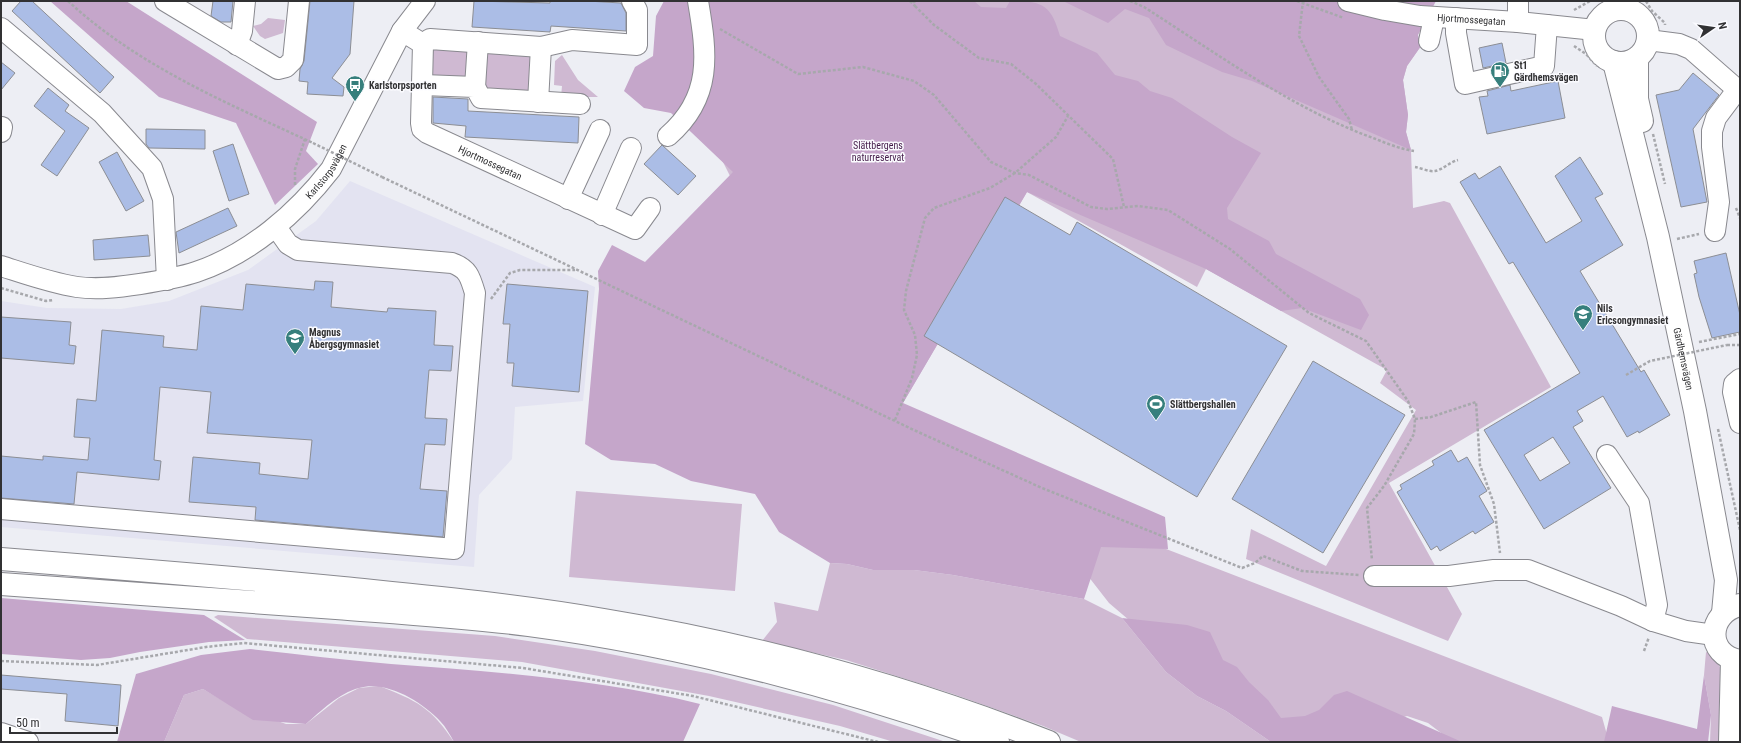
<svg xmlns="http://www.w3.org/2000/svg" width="1741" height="743" font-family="'Roboto Condensed',sans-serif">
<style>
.built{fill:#e3e3f1}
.green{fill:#cfb9d2}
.forest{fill:#c5a6ca}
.building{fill:#abbde6;stroke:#8c8e94;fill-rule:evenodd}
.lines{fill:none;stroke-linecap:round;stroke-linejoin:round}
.minor-casing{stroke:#89898f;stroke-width:22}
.major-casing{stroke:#89898f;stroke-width:24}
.highway-casing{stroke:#89898f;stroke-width:24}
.path{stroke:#a7a8ac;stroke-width:2.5;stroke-dasharray:3 2;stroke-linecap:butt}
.minor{stroke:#fff;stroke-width:20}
.major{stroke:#fff;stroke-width:22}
.highway{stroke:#fff;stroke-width:22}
.path-bridge{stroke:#a7a8ac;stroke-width:2.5;stroke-dasharray:3 2;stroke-linecap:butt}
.labels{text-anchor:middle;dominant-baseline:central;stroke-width:3;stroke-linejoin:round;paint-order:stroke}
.street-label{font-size:10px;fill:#313133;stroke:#fbfbff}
.poi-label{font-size:10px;font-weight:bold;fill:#313133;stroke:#fbfbff;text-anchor:start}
.park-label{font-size:10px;fill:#431b49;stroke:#fbfbff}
</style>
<rect width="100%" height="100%" fill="#edeef4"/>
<!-- built -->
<path class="built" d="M350 181 595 287 583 401 515 407 512 459 479 495 474 567 1 527V301L47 308 121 309 169 301 248 270 316 221Z"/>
<!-- green -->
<path class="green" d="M715 1H1268L1421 46 1407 66 1403 80 1408 115 1406 132 1411 150 1413 208 1444 201 1450 203 1551 387 1389 483 1462 614 1448 641 1246 559 1251 529 1326 566 1416 410 1380 383 1387 370 1206 269 1197 287 1027 192 903 403 654 270 732 180 708 132Z
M268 18 285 20 283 33 265 39 260 36 253 26 261 24Z
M432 45 473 47 471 78 431 79Z
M485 52 535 53 534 93 487 92 482 81Z
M562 55 578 80 598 97H561L562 86 554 85 555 61Z
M576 491 742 504 735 591 569 577Z
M1057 507 1602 717 1609 742H1453L1428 723 1407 716 1382 724 1356 737 1255 715 1176 660 1109 603 1074 558Z
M830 563 847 564 873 570H914L953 575 1084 599 1122 618 1166 672 1197 696 1226 711 1271 742H1081L1043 726 953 694 846 660 762 641 777 622 774 602 818 611Z
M218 615 495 636 595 651 711 674 833 705 946 742H894L840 726 709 696 522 662 247 639 214 617Z
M1706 652 1715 656 1724 676 1722 742H1710L1711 715 1704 675Z
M379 686C416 700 432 708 454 742H164L184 695 203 689 225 702 286 724H306L339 698 359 688Z"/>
<!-- forest -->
<path class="forest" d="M50 1H126L317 122 306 151 318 164 275 205 236 123 159 97Z
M664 1H974L981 7 1006 8 1010 1C1042 1 1051 4 1060 36L1097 53 1115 75 1138 81 1150 91 1172 98 1232 137 1261 153 1227 208 1228 219 1269 241 1276 254 1360 299 1369 315 1361 330 1302 308 1281 311 1206 269 1027 192 903 403 1165 517 1168 549 1101 547 1084 599 953 575 914 570H873L847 564 830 563 779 532 755 494 691 481 655 464 611 460 585 444 599 289 598 271 612 245 645 262 733 172 671 113 644 108 624 91 635 67 653 56 656 16Z
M1063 1H1436L1418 35 1421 46 1407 66 1403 80 1408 115 1406 132 1411 150 1252 81 1222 72 1166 45 1149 18 1125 9 1108 23Z
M1 598 204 615 245 640 209 642 140 652 110 658 81 660 1 654Z
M1122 618 1187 625 1210 632 1223 660 1237 667 1249 682 1268 700 1281 718 1305 716 1319 710 1334 695 1347 691 1462 742H1271L1226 711 1197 696 1166 672Z
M250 649C297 654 344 660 391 664 495 672 599 679 700 704L683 742H454C450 735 446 727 440 721 422 702 387 680 359 688 339 693 321 711 306 724L253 720 203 689 184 695 164 742H117L136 674 201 655Z
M1704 675 1711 715 1708 742H1604L1612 706 1697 729Z"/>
<!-- building -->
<path class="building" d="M21 1H32L114 77 100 93 12 11Z
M213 1H233L231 22H221L211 16Z
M310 1H354L350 54 332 78 344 87 343 96 307 94 308 82 299 81 300 69 304 61Z
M474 1 550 3V1H587L621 3 626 13V31L551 26 550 32 472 27Z
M1502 43 1506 63 1483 68 1479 48Z
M1 62 15 73 1 90Z
M1693 73 1719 95 1693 129 1707 202 1681 207 1656 95 1679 90Z
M1558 81 1565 118 1487 134 1479 97 1488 96 1487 91 1510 85 1511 91Z
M48 88 69 105 65 111 89 128 57 176 41 165 65 131 34 106Z
M433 97 468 99V111L579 117 578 143 465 137 466 126 433 123Z
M146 129 205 130V149L149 148 146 144Z
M233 144 249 194 229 201 213 151Z
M662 145 696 176 678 195 644 164Z
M117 152 144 201 126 211 99 162Z
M1580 157 1603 194 1595 198 1623 245 1580 271 1641 372 1644 370 1670 415 1639 433 1638 431 1627 437 1603 396 1577 411 1583 421 1573 427 1611 488 1544 529 1484 430 1580 373 1513 262 1509 264 1460 182 1475 173 1479 179 1500 166 1546 243 1582 221 1555 176ZM1553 437 1570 463 1540 481 1524 455Z
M1005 197 1070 235 1077 222 1287 346 1197 497 924 336Z
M228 208 237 226 179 253 176 232Z
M148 235 150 256 94 260 93 240Z
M1726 253 1740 315V332L1712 338 1699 297 1694 274 1697 273 1694 261Z
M315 281 333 282 331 307 387 312 388 308 436 311 434 345 453 346 451 371 429 370 425 418 447 419 445 445 425 444 420 489 447 491 443 537 255 520 256 507 189 502 193 457 260 463 259 474 308 479 312 440 207 433 211 392 160 387 154 460 161 461 159 480 77 472 74 504 1 498V456L43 460V456L88 460 90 438 74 437 77 399 96 401 102 330 164 336 163 347 197 350 201 306 243 310 246 284 314 290Z
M507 284 588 291 579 392 512 386 514 363H507L510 324H503Z
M1 317 71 322 69 345 76 346 74 364 1 358Z
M1313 361 1405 415 1323 553 1232 499Z
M1451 450 1458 462 1467 457 1487 491 1479 496 1494 522 1475 534 1473 531 1440 551 1437 546 1431 550 1397 492 1402 489 1400 485 1434 465 1432 461Z
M1 675 121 685 118 726 65 721 67 694 1 689Z"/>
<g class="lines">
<defs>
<g id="minor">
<path d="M165 1 278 69 286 67 293 60 299 1"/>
<path id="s1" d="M1348 1 1385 10 1420 16 1518 22 1595 30"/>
<path d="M1456 18V33L1465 84 1544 66 1547 25"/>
<path d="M1518 22V1"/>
<path d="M1 28 102 113 152 168 163 199 167 280"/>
<path id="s2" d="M402 31 423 44 421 123 422 129 427 133 635 229 650 208"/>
<path d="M1648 40 1679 44 1691 49 1740 92"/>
<path d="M1429 41 1434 18"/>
<path d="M423 44 430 39 541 47 572 40 637 45V10L632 1"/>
<path d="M237 45 242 31 245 1"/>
<path d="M423 85 475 87 481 98 580 104"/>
<path d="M475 87 478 42"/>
<path d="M538 102 541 47"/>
<path d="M1 132 2 127"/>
<path d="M668 136C713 97 707 54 698 1"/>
<path d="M568 199 600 130"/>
<path d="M602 215 631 148"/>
<path d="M1715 231 1719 202 1712 147V131L1716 118 1737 90"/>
<path id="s3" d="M1 266C26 274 51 283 77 287 98 290 120 287 140 284 159 281 178 278 196 272 250 254 297 213 331 169L402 31 425 1"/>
<path d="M1740 379 1734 384 1733 392 1740 423"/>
<path d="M1607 455 1639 503 1657 605 1653 621"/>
<path d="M1 509 454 549 475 293C470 276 468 269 452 263L298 250 288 244 276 227"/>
<path d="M1374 576H1449L1494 570H1528L1621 606 1653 621 1686 631 1714 635"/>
<path d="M1 733 28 742"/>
</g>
<g id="major">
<circle cx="1621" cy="36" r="27"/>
<path d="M1637 58V99L1642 121"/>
<path id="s4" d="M1614 62 1658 237 1695 411 1726 580 1723 613"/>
<path d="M1740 605C1707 613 1705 655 1740 661"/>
<path d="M1730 742 1732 660"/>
</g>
<path id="highway" d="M1 559C115 568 229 577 343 588 431 597 518 605 604 620 756 645 906 686 1049 742
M1 584C113 592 225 599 336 608 401 613 465 617 529 625 689 646 846 689 998 742"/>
</defs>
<!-- minor casing -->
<use href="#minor" class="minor-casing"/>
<!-- major casing -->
<use href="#major" class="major-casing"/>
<!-- highway casing -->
<use href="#highway" class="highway-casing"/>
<!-- path -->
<path class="path" d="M68 1C138 66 227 103 313 143
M910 1 915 6 914 1
M1130 1 1144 7C1216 53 1293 109 1373 138 1386 143 1400 149 1414 151
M1297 1 1344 18
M1303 1 1299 36 1319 77 1349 119 1352 130
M1646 1 1652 11 1665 23V25
M915 6 934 25 979 58 1011 64 1036 84 1113 159 1124 207
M1574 10 1590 1
M720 29 798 74 863 67 914 81 934 95 991 162 1015 173 1029 175 1091 207 1107 209 1138 206 1168 210 1230 249 1309 313 1366 341 1408 401 1415 419 1414 434 1384 486 1367 508 1372 560
M1574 46 1586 54 1597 66
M1653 134 1665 184
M1415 167C1421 168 1429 172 1435 171 1442 170 1450 162 1458 160
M382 177 916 431 1042 488 1242 568 1255 563 1263 556 1302 571 1359 575
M295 185V169L305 139
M1736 208 1740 218
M1677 239 1699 234
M1 288 46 301 54 300
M491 299 510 273 520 270H575
M1699 342 1740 334
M1727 345H1740
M1415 419 1431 417 1476 402 1480 465 1494 504 1500 553
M895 420 912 378 917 355 915 335 904 310 906 291 925 218 934 208 990 188 1015 173 1056 137 1068 116
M1718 429 1740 530
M1644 651 1649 637
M1 661 97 665 206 647 244 643 523 668 693 696 878 742"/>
<!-- minor -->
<use href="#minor" class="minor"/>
<!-- major -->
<use href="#major" class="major"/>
<!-- highway -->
<use href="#highway" class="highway"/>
<!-- path-bridge -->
<path class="path-bridge" d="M313 143 382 177
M1626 375 1650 361 1727 345"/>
</g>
<!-- icons -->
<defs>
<symbol id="fuel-pin" viewBox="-11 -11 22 30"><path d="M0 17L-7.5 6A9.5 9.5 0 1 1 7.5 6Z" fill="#367f7c" stroke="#fbfbff"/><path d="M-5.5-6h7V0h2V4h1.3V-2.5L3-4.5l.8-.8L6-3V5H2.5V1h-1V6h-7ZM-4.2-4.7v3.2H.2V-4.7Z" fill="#fff"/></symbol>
<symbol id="bus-pin" viewBox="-11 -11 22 30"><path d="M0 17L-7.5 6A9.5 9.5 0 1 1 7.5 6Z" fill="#367f7c" stroke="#fbfbff"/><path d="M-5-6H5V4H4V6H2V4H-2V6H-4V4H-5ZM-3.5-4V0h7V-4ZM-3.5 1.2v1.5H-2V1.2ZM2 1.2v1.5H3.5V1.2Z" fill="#fff"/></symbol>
<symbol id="school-pin" viewBox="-11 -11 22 30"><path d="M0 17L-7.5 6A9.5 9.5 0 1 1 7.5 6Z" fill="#367f7c" stroke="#fbfbff"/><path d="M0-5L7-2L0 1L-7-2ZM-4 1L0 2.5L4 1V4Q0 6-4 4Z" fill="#fff"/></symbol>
<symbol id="stadium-pin" viewBox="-11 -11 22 30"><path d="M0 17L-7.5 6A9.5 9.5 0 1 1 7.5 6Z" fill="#367f7c" stroke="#fbfbff"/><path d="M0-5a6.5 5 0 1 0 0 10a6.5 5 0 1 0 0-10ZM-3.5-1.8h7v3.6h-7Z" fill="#fff"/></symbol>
</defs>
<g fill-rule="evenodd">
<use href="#fuel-pin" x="1489" y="60" width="22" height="30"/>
<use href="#bus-pin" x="344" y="74" width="22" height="30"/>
<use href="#school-pin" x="1572" y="303" width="22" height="30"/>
<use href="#school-pin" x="284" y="327" width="22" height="30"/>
<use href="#stadium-pin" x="1145" y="393" width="22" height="30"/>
</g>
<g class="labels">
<!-- street labels -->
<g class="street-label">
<text stroke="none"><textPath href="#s1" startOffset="125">Hjortmossegatan</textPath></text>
<text stroke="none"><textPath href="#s2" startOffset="186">Hjortmossegatan</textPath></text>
<text stroke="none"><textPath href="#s3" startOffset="367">Karlstorpsvägen</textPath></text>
<text stroke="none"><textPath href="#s4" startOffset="305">Gärdhemsvägen</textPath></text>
</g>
<!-- poi labels -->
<g class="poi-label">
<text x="1514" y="65">St1<tspan x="1514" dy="12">Gärdhemsvägen</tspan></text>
<text x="369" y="85">Karlstorpsporten</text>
<text x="1597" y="308">Nils<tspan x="1597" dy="12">Ericsongymnasiet</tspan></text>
<text x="309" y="332">Magnus<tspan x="309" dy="12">Åbergsgymnasiet</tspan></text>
<text x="1170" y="404">Slättbergshallen</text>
</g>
<!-- park labels -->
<g class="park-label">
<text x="878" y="145">Slättbergens<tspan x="878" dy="12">naturreservat</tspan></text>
</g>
</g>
<!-- border -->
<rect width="1741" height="743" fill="none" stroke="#313133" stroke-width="4"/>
<!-- north arrow -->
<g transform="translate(1713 28) rotate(77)" stroke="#fbfbff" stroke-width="3" paint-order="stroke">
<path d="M0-3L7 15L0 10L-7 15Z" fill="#313133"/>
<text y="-6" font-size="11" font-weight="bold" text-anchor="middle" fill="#313133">N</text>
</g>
<!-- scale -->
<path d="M10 727v6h107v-6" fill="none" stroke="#313133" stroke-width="2"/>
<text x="16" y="727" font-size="12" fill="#313133" stroke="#fbfbff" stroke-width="3" paint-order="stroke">50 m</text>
</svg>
